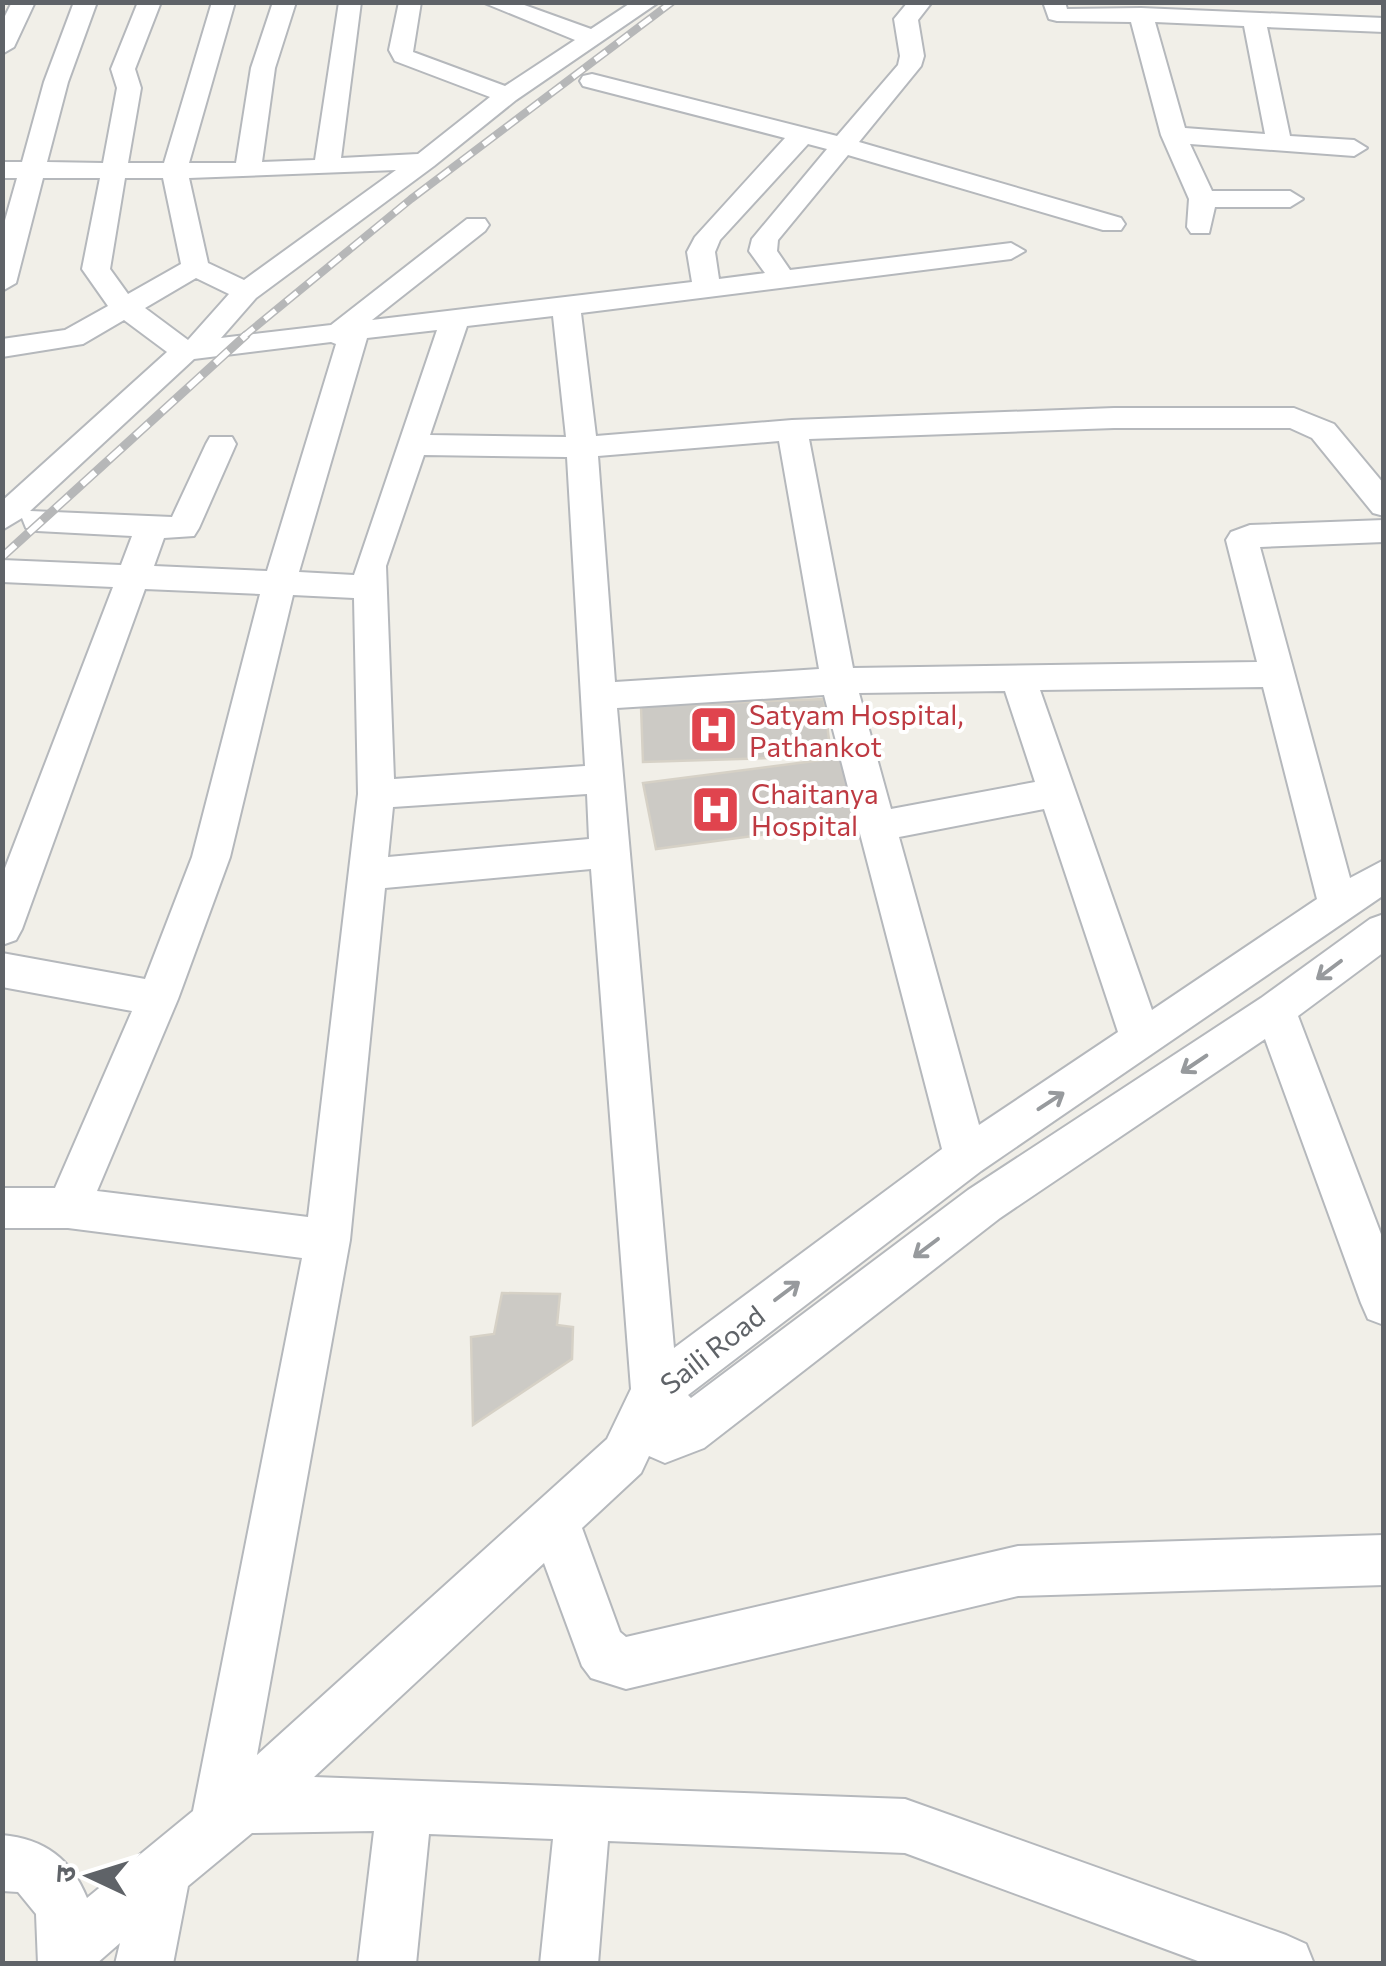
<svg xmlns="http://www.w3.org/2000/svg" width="1386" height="1966" font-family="Commissioner,'Noto Sans Devanagari',sans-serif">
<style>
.building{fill:#cccac5;stroke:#d6d1c6;stroke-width:2.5}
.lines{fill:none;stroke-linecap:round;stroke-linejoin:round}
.street-casing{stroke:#b5b8bc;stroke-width:4}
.street{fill:#fff;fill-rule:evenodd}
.rail-far1-casing{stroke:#b6b7b8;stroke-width:8}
.rail-casing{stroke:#b6b7b8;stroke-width:9}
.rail-far1{stroke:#fff;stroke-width:5;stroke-dasharray:14;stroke-linecap:butt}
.rail{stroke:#fff;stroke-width:6;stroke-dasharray:18;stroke-linecap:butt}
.oneway{stroke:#979a9d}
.labels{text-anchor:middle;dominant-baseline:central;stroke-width:8;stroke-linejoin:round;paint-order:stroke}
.health-label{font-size:28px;fill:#be3a42;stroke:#fff;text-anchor:start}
.street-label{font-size:28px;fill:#5f6368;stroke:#fff}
</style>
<rect width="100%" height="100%" fill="#f1efe8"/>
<!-- building -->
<path class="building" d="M824 699 831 756 643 762 641 706Z
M853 756 871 820 656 849 643 783Z
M502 1293 560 1294 557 1325 573 1327 572 1359 473 1425 471 1337 494 1334Z"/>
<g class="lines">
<defs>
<path id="street" d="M12 2H35L14 47 2 54V22Z
M74 2H97L68 82 47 162 103 163 117 88 111 69 138 2H161L135 69 141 88 128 163H164L212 2H235L189 163H236L251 68 273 2H296L275 68 262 162 315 160 339 2H361L341 158 418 154 490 97 395 61 389 50 399 2H421L413 52 505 86 575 40 482 2H516L591 29 632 2H659L516 100 434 166 256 298 221 338 331 325 467 219H485L489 225 485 231 372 320 692 282 687 252 695 237 785 138 583 86 580 81 583 76 592 74 837 136 898 65 900 56 894 19 908 2H932L918 20 924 56 921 66 859 142 1121 218 1125 224 1121 230H1103L848 155 778 240 777 251 790 270 1011 243 1025 251 1011 259 581 313 596 436 792 420 1114 408H1294L1334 424 1384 484V516L1373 513 1312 438 1290 428H1114L809 439 853 668 1257 662 1226 540 1231 532 1250 525 1384 520V542L1260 547 1350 878 1384 860V895L981 1171 688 1395 691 1398 968 1190 1261 998 1370 919 1384 914V952L1298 1016 1384 1242V1325L1368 1319 1361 1303 1265 1039 1000 1218 704 1448 665 1463 649 1456 641 1473 582 1528 620 1632 626 1637 1018 1546 1384 1535V1585L1018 1596 626 1689 591 1678 582 1666 544 1563 314 1777 905 1799 1286 1935 1306 1944 1314 1964H1206L905 1853 608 1841 598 1964H540L553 1839 429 1834 416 1964H358L374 1831 252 1833 188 1886 173 1964H115L120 1943 96 1964H38L36 1914 18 1892 2 1891V1835C45 1839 71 1859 87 1898L193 1811 302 1258 68 1228H2V1188H55L132 1011 2 987V953L145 979 192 857 260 594 145 589 22 929 16 940 2 945V876L113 587 2 582V560L121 565 132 536 37 531 26 528 22 518 2 530V501L167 352 124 320 83 344 2 357V339L65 330 108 306 82 269 100 178H43L16 283 2 291V231L17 178H2V162H22L44 82ZM808 144 827 149 752 239 749 251 765 273 719 279 715 252 720 240ZM396 170 244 280 208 263 189 178ZM125 178H163L181 264 128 294 110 269ZM196 278 229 294 188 340 145 308ZM553 316 566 437 430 435 467 326ZM437 330 354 575 299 572 367 338ZM331 342 336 344 267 571 154 566 164 538 194 536 199 528 236 444 232 437H210L206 444 172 517 30 511 194 359ZM779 441 819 669 615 682 598 456ZM424 455 567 457 585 766 394 779 386 566ZM293 595 354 598 358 794 308 1217 97 1191 178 999 230 857ZM1263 687 1317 899 1152 1010 1040 690ZM1005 691 1035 782 891 809 859 693ZM824 695 942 1149 674 1348 617 708ZM587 794 589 839 388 857 393 807ZM1044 809 1118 1032 979 1125 899 837ZM591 869 631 1389 607 1439 257 1755 350 1240 385 888Z
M1043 2H1065L1067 9 1141 8 1384 18V32L1267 27 1290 136 1354 140 1367 148 1354 156 1190 144 1212 191H1290L1303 199 1290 207H1215L1209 233H1191L1187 227 1189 199 1161 135 1131 22 1057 21 1049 19ZM1155 22 1244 26 1265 134 1185 128Z"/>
</defs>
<!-- street casing -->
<use href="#street" class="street-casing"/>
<!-- street -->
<use href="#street" class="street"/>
<defs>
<path id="rail-far1" d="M243 337 411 199 672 2"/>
<path id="rail" d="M2 557 246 335"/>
</defs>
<!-- rail-far1 casing -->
<use href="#rail-far1" class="rail-far1-casing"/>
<!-- rail casing -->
<use href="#rail" class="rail-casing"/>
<!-- rail-far1 -->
<use href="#rail-far1" class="rail-far1"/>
<!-- rail -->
<use href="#rail" class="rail"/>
</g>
<!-- one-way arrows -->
<defs><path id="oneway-shaft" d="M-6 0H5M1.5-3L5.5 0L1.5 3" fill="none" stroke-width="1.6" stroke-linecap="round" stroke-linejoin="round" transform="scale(2.5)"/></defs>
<g class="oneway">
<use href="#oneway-shaft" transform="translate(1329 970) rotate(143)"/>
<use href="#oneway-shaft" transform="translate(1194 1064) rotate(146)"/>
<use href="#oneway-shaft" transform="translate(1051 1101) rotate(-33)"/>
<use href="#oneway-shaft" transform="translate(926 1248) rotate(143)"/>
<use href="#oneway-shaft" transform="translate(787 1291) rotate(-37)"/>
</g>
<!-- icons -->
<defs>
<symbol id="hospital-square" viewBox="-11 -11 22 22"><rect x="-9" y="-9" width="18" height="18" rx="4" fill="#e0444e" stroke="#fff"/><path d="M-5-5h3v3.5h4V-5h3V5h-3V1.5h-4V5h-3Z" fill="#fff"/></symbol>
</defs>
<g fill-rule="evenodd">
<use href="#hospital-square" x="686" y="702" width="55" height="55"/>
<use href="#hospital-square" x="688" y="782" width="55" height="55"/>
</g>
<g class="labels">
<!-- health labels -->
<g class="health-label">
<text x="749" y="714">Satyam Hospital,<tspan x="749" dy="32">Pathankot</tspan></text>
<text x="751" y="793">Chaitanya<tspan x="751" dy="32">Hospital</tspan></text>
</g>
<!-- street labels -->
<g class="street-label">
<text transform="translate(712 1349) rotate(-38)">Saili Road</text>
</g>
</g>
<!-- border -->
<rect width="1386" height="1966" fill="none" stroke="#5f6368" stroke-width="10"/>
<!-- north arrow -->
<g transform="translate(90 1876) rotate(274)" stroke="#ffffff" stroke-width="8" paint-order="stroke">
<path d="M0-8L18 38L0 25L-18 38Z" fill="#5f6368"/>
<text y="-15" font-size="28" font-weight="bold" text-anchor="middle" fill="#5f6368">उ</text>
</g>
</svg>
